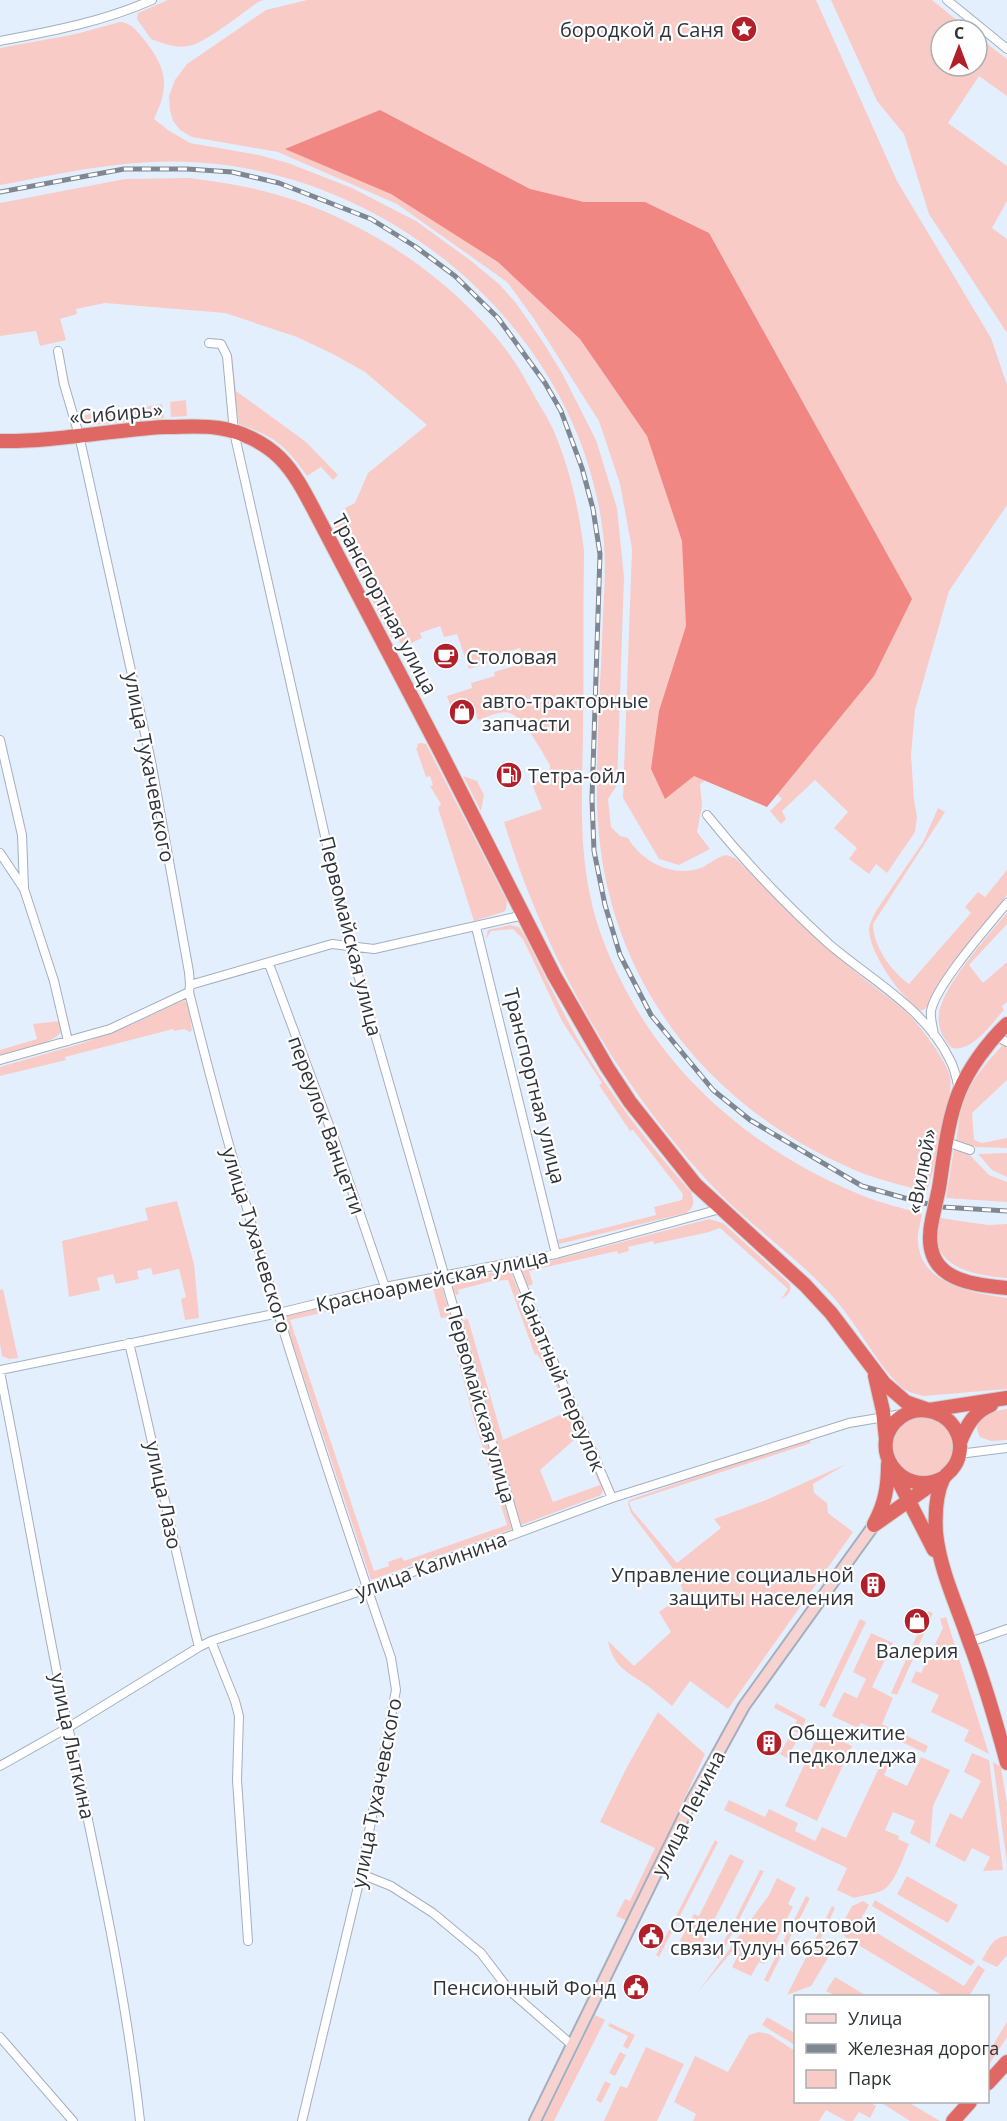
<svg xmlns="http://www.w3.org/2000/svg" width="1007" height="2121" font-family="'Open Sans',sans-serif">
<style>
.green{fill:#f9cbc7;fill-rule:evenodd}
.forest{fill:#f08782}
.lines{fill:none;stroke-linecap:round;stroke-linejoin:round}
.street-casing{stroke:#a2afc0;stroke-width:10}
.secondary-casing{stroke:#a2afc0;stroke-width:14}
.highway-casing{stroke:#d1d2d4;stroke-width:16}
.street{stroke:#fff;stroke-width:8}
.secondary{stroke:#f6d2d0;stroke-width:10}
.highway{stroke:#e06864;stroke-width:14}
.rail-casing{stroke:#7f8892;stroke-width:5}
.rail{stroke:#fff;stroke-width:3;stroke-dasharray:9;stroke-linecap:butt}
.highway-bridge-casing{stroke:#d1d2d4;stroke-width:16;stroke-linecap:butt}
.highway-bridge{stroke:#e06864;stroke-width:14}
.labels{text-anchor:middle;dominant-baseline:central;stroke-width:4.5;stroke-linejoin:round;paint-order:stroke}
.poi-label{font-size:20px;fill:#2e343a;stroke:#fff;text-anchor:start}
.street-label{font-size:20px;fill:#2e343a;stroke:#fff}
</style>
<rect width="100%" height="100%" fill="#e4effe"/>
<!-- green -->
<path class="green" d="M168 0H264L258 2C241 14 207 42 189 46 177 49 162 43 151 39L137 19 138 13Z
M307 0H816L897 181 991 338 1007 385V505L949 591 915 710 911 755 914 800 917 817 915 832 887 873 876 864 869 874 849 859 857 848 834 828 848 812 815 780 782 811 786 819 781 824 770 811 782 799 766 783 726 766 700 784 702 806 697 832 710 849 679 865 659 859 623 798 632 549 620 484 599 421 534 319 507 282 397 204 278 152 192 137 180 130 173 121 170 110 169 96 175 80 187 64 266 10Z
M831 0H932L969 30H941V66H977V36L1007 59V96L979 76 948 123 1007 166V201L992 228 1007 239V333L929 214 904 134 877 101Z
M120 22C131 23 135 29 142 37 166 67 171 83 154 119L168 130 190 143 259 155 288 163 352 188 416 221 470 260 499 284 516 303 543 342 562 373 596 440 617 508 624 577 617 785 608 799 611 827 620 836 628 838C642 862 673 878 701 868 709 864 717 857 726 855L735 858C775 897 814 935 856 972 873 987 893 999 909 1015 920 1025 947 1062 950 1076 954 1100 934 1166 927 1192 901 1185 874 1179 850 1168 699 1102 601 970 597 803 596 741 601 678 603 616 604 592 606 568 604 543 586 345 411 186 217 164 144 155 72 171 0 185V48L76 34Z
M189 178C219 182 249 186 278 195 363 219 450 277 504 347 516 362 526 380 535 397 541 408 548 418 553 429 570 469 579 509 584 551 583 613 584 675 583 737 582 790 579 843 590 895 597 931 612 964 629 996 681 1090 767 1158 866 1197 884 1204 903 1208 922 1214 921 1222 917 1233 918 1242 921 1285 973 1293 1007 1298V1389L924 1396C915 1394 906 1392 899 1385 874 1360 858 1325 834 1298 795 1254 744 1222 705 1178 614 1078 543 952 504 822L542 809 532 784C541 780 551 777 550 765 542 752 525 719 510 713 501 710 487 717 478 720L473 703 451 708 447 696 472 688 471 683 495 676 494 672 525 663 520 648 488 657 490 662 469 669 457 634 444 637 440 626 420 633 422 638 403 647 397 637 392 639 334 525 350 518 345 508 355 503 368 473 427 425 365 372 333 354 297 337 225 313 105 303 76 309 77 314 60 319 66 340 40 346 36 331 0 336V203L125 179Z
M232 356 236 391 306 442 338 475 333 480 321 467 307 476C285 445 275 437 239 424L230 361Z
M186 400 187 416 171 417 170 402Z
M162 404 164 418 90 425H86L82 416 91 414 92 416Z
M421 743 426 744 507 901 506 910 503 912 474 921 438 808 441 804 430 786 433 785 430 776 426 777 416 748 418 747 417 744Z
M463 776 477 781 484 795 481 811Z
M938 808 945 812 873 924C873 946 891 971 909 984L971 913 965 907 978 892 985 897 1007 870V895L964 949 926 1008 921 1011C901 998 869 953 869 929 870 922 873 917 876 911L923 842Z
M1007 913V924L969 965 983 983 1007 962V1002L1002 1006 1004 1010C992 1023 973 1052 952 1048 943 1039 937 1027 939 1014 942 987 989 934 1007 913Z
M510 925 519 927 525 936C542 970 559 1005 577 1038 609 1093 649 1145 691 1192 695 1201 694 1208 686 1213L559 1244 557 1240 656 1215 654 1207 682 1200 683 1194 633 1130 630 1131 599 1085 602 1083 562 1021 523 939 513 929 491 931 486 939 488 930Z
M184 1000 188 1004 192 1030 190 1032 184 1029 174 1031 173 1029 65 1057 66 1060 0 1076V1067L83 1043 133 1024Z
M60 1021C60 1023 61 1029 61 1031 58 1043 12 1051 0 1055V1050L37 1039 33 1024Z
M1007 1041V1080L972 1113 974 1140 982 1143 1007 1138V1148L977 1147 956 1142C958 1129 959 1115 963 1104 970 1080 990 1058 1007 1041Z
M954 1150 967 1152 989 1175 1007 1182V1202L946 1198Z
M1007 1153V1177L992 1170 978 1154Z
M177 1201 194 1264 199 1318 185 1320 181 1299 186 1297 179 1269 153 1275 151 1268 137 1271 139 1279 116 1284 113 1274 97 1278 100 1290 69 1297 62 1241 148 1220 145 1208Z
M940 1218 988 1225 1007 1224V1278C984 1276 947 1272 938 1246 935 1238 938 1227 940 1218Z
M709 1219 723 1223 790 1284C792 1292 788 1295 781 1299L788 1289 720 1228 709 1232 654 1244 653 1241 628 1247 629 1251 618 1254 617 1251 529 1271 533 1284 526 1287 520 1269Z
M507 1270 511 1272 543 1355 551 1367 604 1487 601 1495 521 1525 463 1320 468 1319 503 1440 569 1411 550 1374 537 1354 535 1355 508 1280 492 1281 458 1290 459 1294 456 1295 451 1281ZM580 1439 600 1485 553 1502 540 1470 574 1440Z
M440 1281 512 1529 371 1580 283 1315ZM433 1288 441 1318 447 1317 473 1416 507 1525 404 1561 402 1557 388 1562 389 1566 374 1571 290 1320Z
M3 1289 18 1358 9 1359 2 1356 0 1344V1290Z
M1007 1409V1440L991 1441 980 1437C969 1417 992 1411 1007 1409Z
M893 1447a30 30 0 1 1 60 0a30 30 0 1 1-60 0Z
M809 1438 811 1443 629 1502 632 1510 677 1563 721 1528 714 1519 766 1500 846 1464 813 1484 814 1493 827 1503 828 1513 853 1532 728 1709 690 1681 672 1706C662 1698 653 1689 642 1682 623 1670 613 1664 608 1641L634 1666 671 1632 659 1612 684 1594 677 1574 631 1513 628 1504 629 1500Z
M928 1611 933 1613 897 1695 891 1693Z
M946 1617 989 1754 964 1741 969 1730 931 1712 939 1695 911 1682 916 1671 921 1673 943 1628 940 1619Z
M860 1619 866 1622 825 1708 819 1705Z
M871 1633 893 1643 872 1687 893 1698 882 1724 928 1746 925 1753 861 1723 858 1728 832 1716 844 1692 857 1698 866 1679 853 1672Z
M776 1703 806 1719 800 1734 792 1730 797 1720 774 1708Z
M658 1712 705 1754 628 1921 616 1916 625 1899 630 1901 655 1848 600 1822 627 1767Z
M820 1731 852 1746 817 1821 785 1806Z
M791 1733 799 1737 787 1758 780 1754Z
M887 1751 894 1754 884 1775 907 1786 921 1757 950 1770 933 1806 930 1844 910 1833 915 1821 893 1812 885 1830 899 1836 898 1839 909 1844C903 1857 897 1878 886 1888 879 1894 863 1895 854 1898L837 1890 847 1868 724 1810 729 1800 765 1817 769 1809 798 1823 795 1831 815 1841 822 1827 846 1838Z
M972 1753 989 1760 1003 1870 983 1871 990 1857 972 1848 965 1862 935 1846 950 1813 962 1819 981 1781 964 1772Z
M993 1762 1001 1767 1007 1805V1863Z
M715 1840 718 1842 659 1957 656 1955Z
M730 1854 744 1861 699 1950 680 1941 694 1914 699 1916Z
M760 1870 764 1871 719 1959 716 1957Z
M907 1876 958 1905 948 1923 897 1894Z
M777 1878 796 1888 788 1904 793 1907 764 1964 759 1962 751 1976 732 1967 740 1952 734 1949 698 1992 769 1895Z
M806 1896 810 1898 768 1982 764 1980Z
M875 1900 975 1961 971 1966 872 1906Z
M863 1901 869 1905 859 1922 964 1986 978 1965 985 1970 969 1996H943L845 1937 840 1928 852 1906Z
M832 1906 835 1908 821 1938 832 1945 831 1953 811 1986 787 1995Z
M1007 1936V1955L997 1967 982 1960C989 1948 993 1937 1007 1936Z
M835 1977 867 1996H836L826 1991Z
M595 2015 605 2020 554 2121H543Z
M767 2017 793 2032 795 2029V2045L762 2025Z
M1007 2022V2037L988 2066V2053Z
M610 2023 635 2035 628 2049 623 2046 628 2036 608 2026Z
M759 2032 769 2034 795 2051 796 2102H869L876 2106 870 2118 859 2112 853 2121H846L826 2110 819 2121H693L696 2114 674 2102 695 2056 728 2072 749 2035Z
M646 2047 684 2064 657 2121H604L620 2086 627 2088Z
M620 2052 626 2055 615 2076 609 2073Z
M605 2081 611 2084 601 2103 596 2100Z
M880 2102H908L940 2121H910Z"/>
<!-- forest -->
<path class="forest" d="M380 110 530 189 584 202H645L709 233 912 599 874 676 767 807 694 776 665 799 651 769 659 711 686 626 682 541 647 436 580 339 498 262 391 194 285 149Z"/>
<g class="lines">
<defs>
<path id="street" d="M947 0 1007 49
M0 41C53 31 102 22 152 0
M209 343 221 344 227 356 234 432 350 947 518 1532
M58 351 64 384 79 435 151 761 189 972 190 985 189 992C244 1217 316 1439 391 1658L396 1690 361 1874 302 2121
M0 740 22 835 24 888
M707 815C744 861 785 904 829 944 871 980 925 1008 950 1060 955 1069 957 1080 959 1090
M0 853 24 889 54 981 68 1041
M476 927 556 1254
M269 964 335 1141 385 1287
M190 985 332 944 374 949 524 915
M934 1035C933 1027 930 1019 931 1011 935 986 989 925 1007 903
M995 1036 1007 1042
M0 1060 110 1029 189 992
M947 1142 970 1150
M514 1264C544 1343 579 1420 612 1498
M129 1343C154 1444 173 1546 199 1647
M0 1370 279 1313 385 1287 556 1254 720 1209
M0 1372C21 1477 39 1583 60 1688 90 1832 124 1975 140 2121
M959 1454 1007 1448
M211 1641 235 1701 239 1716 237 1780 248 1941
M970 1642 1007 1629
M0 1766 69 1727 199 1647 211 1641 367 1589 612 1498 849 1423 902 1414
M361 1874 391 1886 433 1913 481 1953 510 1991 572 2045
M0 2037 73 2121"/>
<path id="secondary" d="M535 2121 691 1802 744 1706 874 1525"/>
<path id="highway" d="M0 441C55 442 110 430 164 427 183 427 201 425 219 428 241 431 265 443 280 458 295 473 305 493 315 512L440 751 554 975 607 1067 630 1102 696 1185 805 1285 831 1313 884 1383 906 1402 929 1410 1007 1398
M939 1188C944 1157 947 1122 959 1092 969 1068 988 1042 1007 1024
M932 1220C920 1277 963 1284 1007 1288
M875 1376 883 1411 886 1439
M960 1442C967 1425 974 1412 991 1405
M895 1474 934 1550
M943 1478C900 1500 864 1444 901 1417 921 1403 949 1412 958 1435 962 1446 960 1460 952 1469 950 1472 945 1475 943 1479 936 1494 935 1517 936 1533 940 1571 957 1605 969 1641 984 1681 996 1722 1007 1763
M874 1524C885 1504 888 1487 888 1464
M874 1525 935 1482
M988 2083 1007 2062
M953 2121 970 2102"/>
</defs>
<!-- street casing -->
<use href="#street" class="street-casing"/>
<!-- secondary casing -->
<use href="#secondary" class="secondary-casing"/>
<!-- highway casing -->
<use href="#highway" class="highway-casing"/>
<!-- street -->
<use href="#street" class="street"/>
<!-- secondary -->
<use href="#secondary" class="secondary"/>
<!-- highway -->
<use href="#highway" class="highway"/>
<defs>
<path id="rail" d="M0 192 124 169H187L232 172 279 183 371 219 416 247 455 276 498 318 545 383 561 411 582 468 593 509 600 554 592 799 594 851 605 905 620 955 651 1015 713 1090 750 1120 862 1186 915 1201 942 1207 1007 1211"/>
</defs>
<!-- rail casing -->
<use href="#rail" class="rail-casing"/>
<!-- rail -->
<use href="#rail" class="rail"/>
<defs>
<path id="highway-bridge" d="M932 1220 939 1188"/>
</defs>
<!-- highway-bridge casing -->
<use href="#highway-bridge" class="highway-bridge-casing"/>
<!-- highway-bridge -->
<use href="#highway-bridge" class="highway-bridge"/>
</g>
<!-- icons -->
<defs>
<symbol id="sight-disc" viewBox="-11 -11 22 22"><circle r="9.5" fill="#b11f2a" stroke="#fff"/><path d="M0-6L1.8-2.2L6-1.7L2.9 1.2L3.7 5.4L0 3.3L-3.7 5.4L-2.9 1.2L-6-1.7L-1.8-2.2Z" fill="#fff"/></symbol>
<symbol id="cafe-disc" viewBox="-11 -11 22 22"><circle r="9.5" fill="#b11f2a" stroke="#fff"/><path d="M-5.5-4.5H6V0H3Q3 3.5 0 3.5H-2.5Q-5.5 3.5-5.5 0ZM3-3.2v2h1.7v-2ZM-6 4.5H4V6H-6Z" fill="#fff"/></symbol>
<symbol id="shop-disc" viewBox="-11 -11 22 22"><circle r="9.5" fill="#b11f2a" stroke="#fff"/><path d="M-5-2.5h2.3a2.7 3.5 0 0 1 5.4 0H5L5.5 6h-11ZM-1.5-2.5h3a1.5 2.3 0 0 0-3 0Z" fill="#fff"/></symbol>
<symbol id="fuel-disc" viewBox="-11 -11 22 22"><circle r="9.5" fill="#b11f2a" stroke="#fff"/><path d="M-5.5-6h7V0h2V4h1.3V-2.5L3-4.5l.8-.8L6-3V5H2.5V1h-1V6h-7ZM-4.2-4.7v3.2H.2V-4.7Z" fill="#fff"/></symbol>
<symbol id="building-disc" viewBox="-11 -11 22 22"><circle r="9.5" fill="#b11f2a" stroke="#fff"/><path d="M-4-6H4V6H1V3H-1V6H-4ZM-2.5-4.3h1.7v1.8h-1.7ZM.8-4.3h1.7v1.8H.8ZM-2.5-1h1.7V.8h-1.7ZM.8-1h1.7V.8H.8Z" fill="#fff"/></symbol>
<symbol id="civic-disc" viewBox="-11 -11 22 22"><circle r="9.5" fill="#b11f2a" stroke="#fff"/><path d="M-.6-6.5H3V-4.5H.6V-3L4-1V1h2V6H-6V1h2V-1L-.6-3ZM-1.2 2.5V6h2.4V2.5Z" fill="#fff"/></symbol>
</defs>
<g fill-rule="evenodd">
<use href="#sight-disc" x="729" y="14" width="30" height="30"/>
<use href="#cafe-disc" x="431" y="641" width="30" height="30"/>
<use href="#shop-disc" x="447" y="697" width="30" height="30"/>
<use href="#fuel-disc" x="494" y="760" width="30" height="30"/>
<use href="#building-disc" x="858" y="1570" width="30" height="30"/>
<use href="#shop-disc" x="902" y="1606" width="30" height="30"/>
<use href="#building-disc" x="754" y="1728" width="30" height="30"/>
<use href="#civic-disc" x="636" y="1921" width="30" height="30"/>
<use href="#civic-disc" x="621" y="1972" width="30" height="30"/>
</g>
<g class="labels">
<!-- poi labels -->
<g class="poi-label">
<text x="724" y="29" text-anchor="end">бородкой д Саня</text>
<text x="466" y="656">Столовая</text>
<text x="482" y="700">авто-тракторные<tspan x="482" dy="23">запчасти</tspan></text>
<text x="528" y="775">Тетра-ойл</text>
<text x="854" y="1574" text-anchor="end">Управление социальной<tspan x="854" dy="23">защиты населения</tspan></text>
<text x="917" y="1650" text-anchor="middle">Валерия</text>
<text x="788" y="1732">Общежитие<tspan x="788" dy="23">педколледжа</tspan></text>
<text x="670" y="1924">Отделение почтовой<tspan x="670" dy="23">связи Тулун 665267</tspan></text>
<text x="616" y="1987" text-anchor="end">Пенсионный Фонд</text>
</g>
<!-- street labels -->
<g class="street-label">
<text transform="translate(116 413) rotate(-5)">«Сибирь»</text>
<text transform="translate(385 604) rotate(62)">Транспортная улица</text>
<text transform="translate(150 767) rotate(79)">улица Тухачевского</text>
<text transform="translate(351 936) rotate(76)">Первомайская улица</text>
<text transform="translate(535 1086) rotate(76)">Транспортная улица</text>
<text transform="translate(327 1125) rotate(70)">переулок Ванцетти</text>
<text transform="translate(921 1171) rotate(-79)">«Вилюй»</text>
<text transform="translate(257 1240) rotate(73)">улица Тухачевского</text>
<text transform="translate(432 1280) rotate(-12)">Красноармейская улица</text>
<text transform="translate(562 1381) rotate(67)">Канатный переулок</text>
<text transform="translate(481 1404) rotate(74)">Первомайская улица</text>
<text transform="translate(164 1495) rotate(78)">улица Лазо</text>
<text transform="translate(431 1565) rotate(-20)">улица Калинина</text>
<text transform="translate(73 1746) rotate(78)">улица Лыткина</text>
<text transform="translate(376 1793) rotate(-79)">улица Тухачевского</text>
<text transform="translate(688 1813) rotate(-63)">улица Ленина</text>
</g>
</g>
<!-- legend -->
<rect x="794" y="1995" width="195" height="108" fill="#ffffff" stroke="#abaeb0" stroke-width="1.5"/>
<rect x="806" y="2014" width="30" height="9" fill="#f6d2d0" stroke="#abaeb0" stroke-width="1.5"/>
<text x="848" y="2025" font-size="18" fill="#2e343a">Улица</text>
<rect x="806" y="2044" width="30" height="9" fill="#7f8892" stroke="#abaeb0" stroke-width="1.5"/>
<text x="848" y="2055" font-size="18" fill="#2e343a">Железная дорога</text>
<rect x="806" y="2070" width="30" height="18" fill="#f9cbc7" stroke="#abaeb0" stroke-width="1.5"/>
<text x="848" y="2085" font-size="18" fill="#2e343a">Парк</text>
<!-- north arrow -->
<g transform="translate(959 48)"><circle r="28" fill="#ffffff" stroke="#abaeb0" stroke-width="1.5"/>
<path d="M0-4.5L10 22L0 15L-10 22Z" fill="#b11f2a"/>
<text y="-9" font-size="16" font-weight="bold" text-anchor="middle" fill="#2e343a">С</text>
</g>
</svg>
